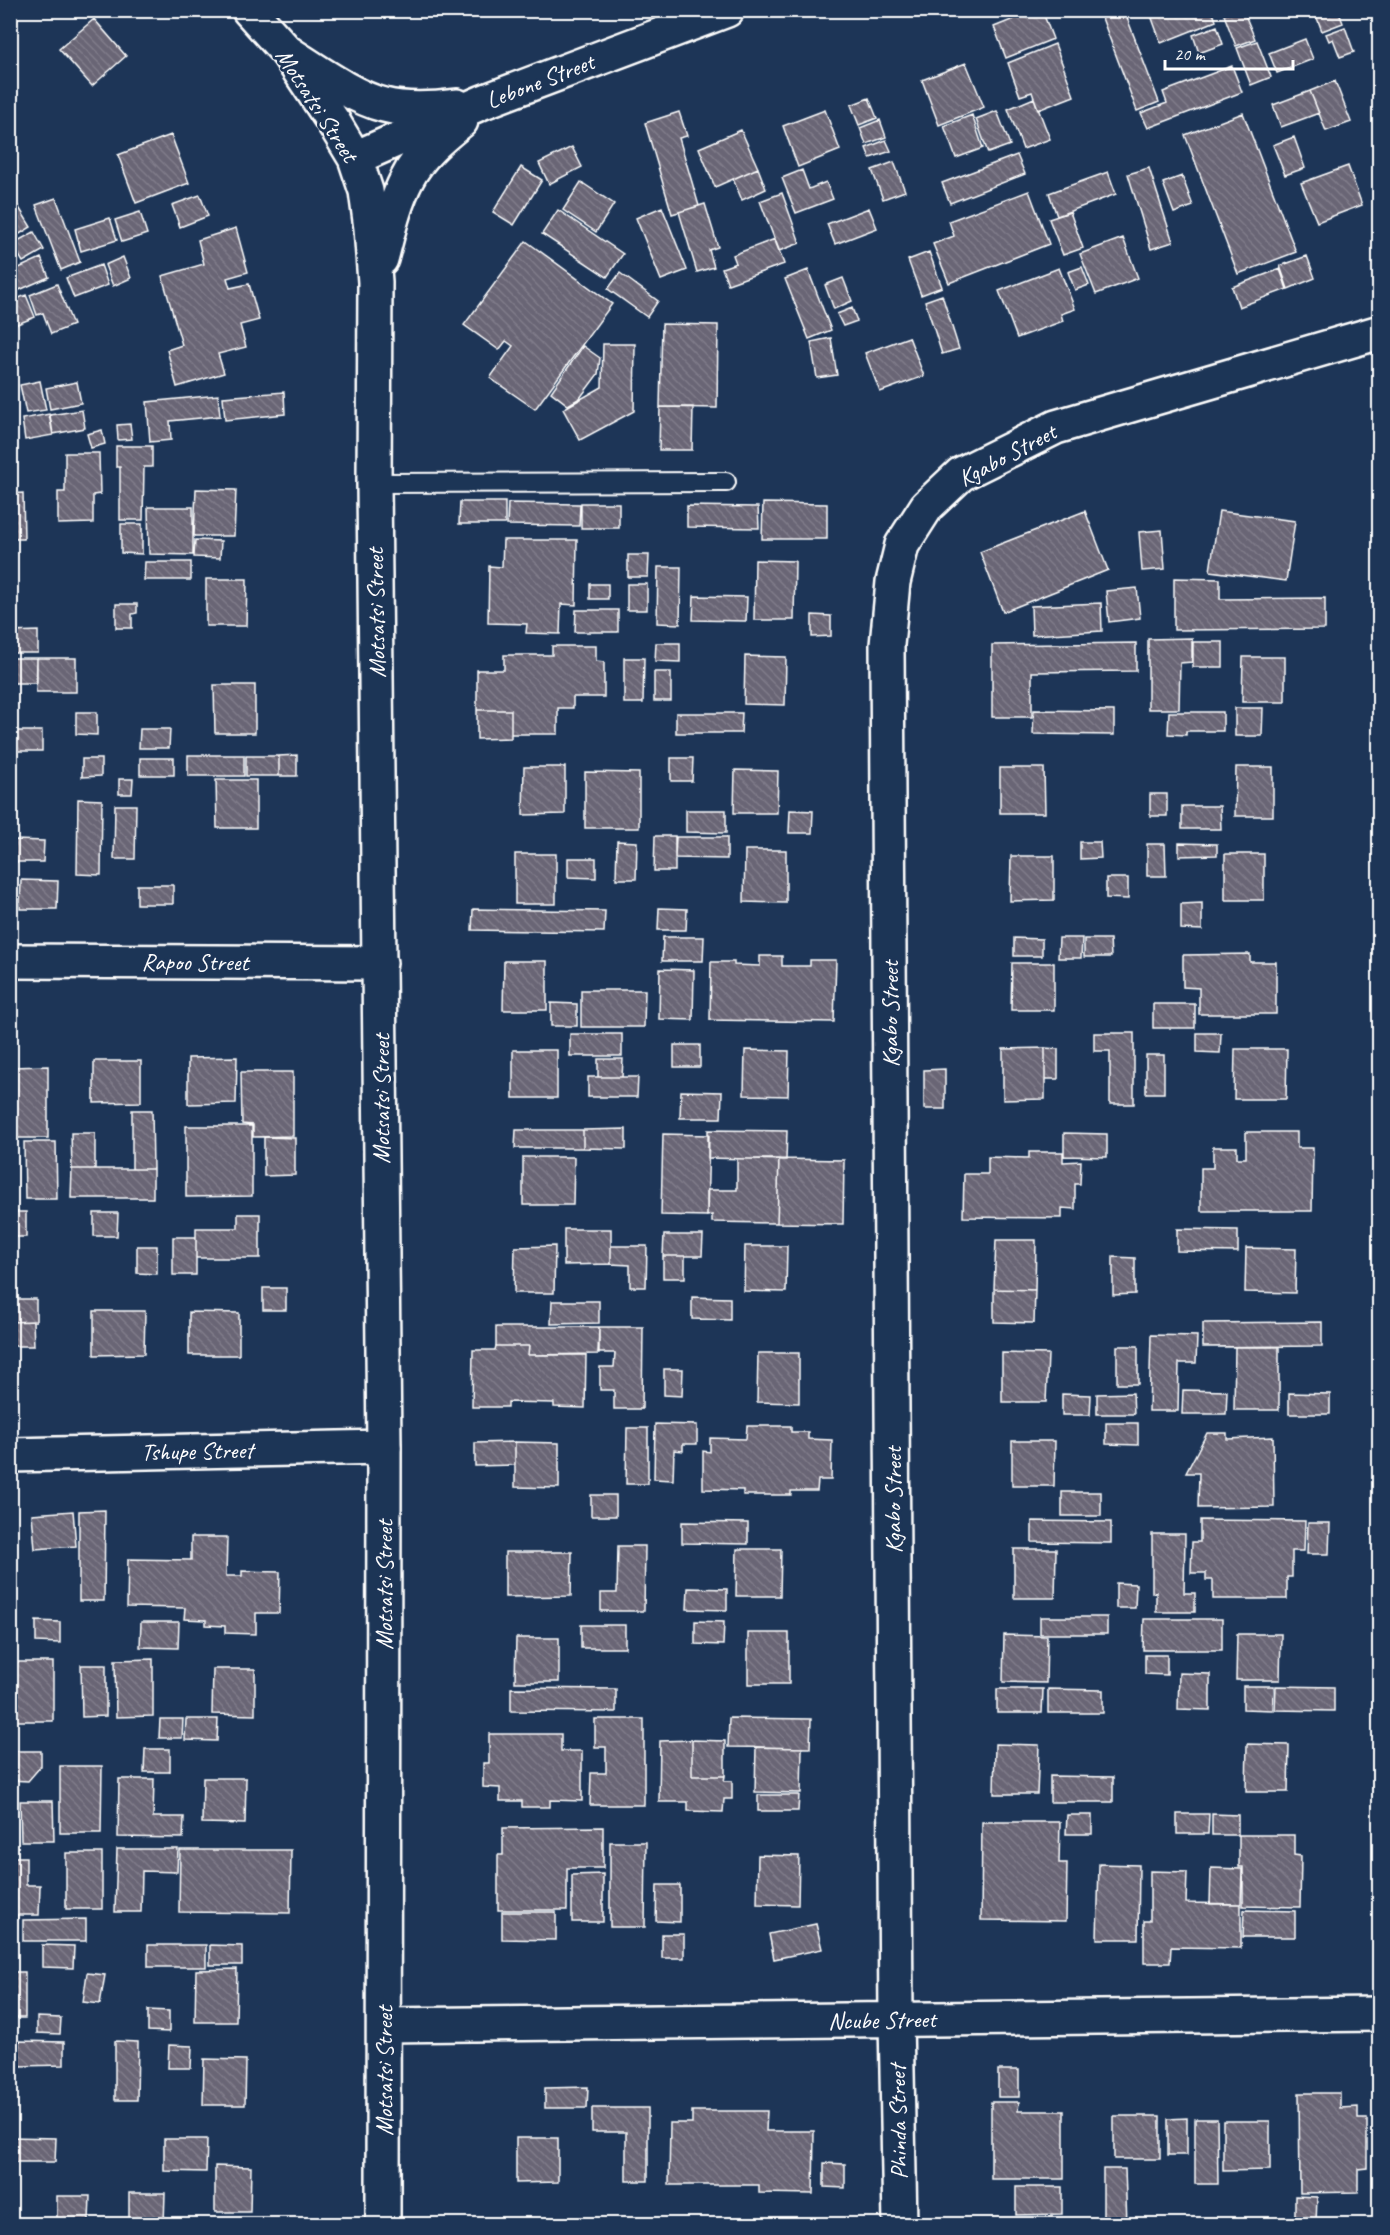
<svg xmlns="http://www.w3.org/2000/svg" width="1390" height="2235" font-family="Caveat,sans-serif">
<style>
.building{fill:url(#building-back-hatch);stroke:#fff;stroke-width:1.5}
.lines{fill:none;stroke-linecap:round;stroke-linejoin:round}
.service-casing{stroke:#fff;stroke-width:22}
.minor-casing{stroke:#fff;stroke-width:38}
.tertiary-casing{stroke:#fff;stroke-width:38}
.service{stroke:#1d3557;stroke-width:18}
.minor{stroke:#1d3557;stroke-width:33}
.tertiary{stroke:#1d3557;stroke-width:33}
.labels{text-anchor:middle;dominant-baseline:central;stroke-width:5;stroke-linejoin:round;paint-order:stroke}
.street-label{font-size:24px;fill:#fff;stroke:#1d3557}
</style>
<defs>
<pattern id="building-back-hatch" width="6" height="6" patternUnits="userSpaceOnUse" patternTransform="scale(1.5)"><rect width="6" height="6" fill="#696575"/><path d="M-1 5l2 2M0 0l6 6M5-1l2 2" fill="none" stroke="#807c8a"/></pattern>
</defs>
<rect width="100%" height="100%" fill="#1d3557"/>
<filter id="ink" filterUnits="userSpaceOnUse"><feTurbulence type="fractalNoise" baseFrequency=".0167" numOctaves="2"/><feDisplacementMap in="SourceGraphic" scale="12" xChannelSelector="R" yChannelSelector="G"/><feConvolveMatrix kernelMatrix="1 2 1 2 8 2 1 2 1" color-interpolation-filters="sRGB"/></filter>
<g filter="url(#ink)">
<!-- building -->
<path class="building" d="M1036 10H1042L1053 39 1006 58 994 27Z
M1099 10H1124L1159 102 1137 111Z
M1149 10H1212L1216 21 1161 43Z
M1236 10H1243L1255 39 1236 46 1224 15Z
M1314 10H1338L1343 23 1322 31Z
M94 19 126 56 92 86 59 49Z
M1217 26 1223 44 1199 53 1193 35Z
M1345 27 1354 52 1340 57 1333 39 1329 41 1326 34Z
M1305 39 1313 59 1277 73 1269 53Z
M1257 41 1271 77 1251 85 1237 48Z
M1055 44 1074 96 1038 110 1032 92 1020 96 1008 63Z
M966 63 984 107 939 125 922 80Z
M1232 66 1242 92 1148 128 1141 113 1167 103 1163 92Z
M1335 81 1351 122 1326 131 1310 91Z
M1310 91 1319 113 1281 127 1273 105Z
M869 98 877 118 859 125 851 105Z
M1034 98 1050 139 1023 149 1008 109Z
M825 110 840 150 798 167 783 126Z
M997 111 1010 145 988 153 976 119Z
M679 112 687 136 679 138 699 206 672 214 645 123Z
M1243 113 1296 252 1238 274 1185 135Z
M972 115 983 148 956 158 944 126Z
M880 120 886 137 866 144 860 128Z
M741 130 758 168 715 187 699 148Z
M171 135 189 183 136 203 118 155Z
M1294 137 1305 168 1285 175 1273 145Z
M886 140 891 151 870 158 866 148Z
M572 147 582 167 549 184 539 163Z
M1017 155 1025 174 950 203 942 183Z
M894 162 905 191 883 199 872 170Z
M1348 166 1362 205 1317 222 1301 183Z
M521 167 542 180 514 225 493 212Z
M758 168 766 189 742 200 733 179Z
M1149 168 1173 242 1151 249 1128 174Z
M802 170 809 189 826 182 833 199 796 213 782 178Z
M1108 172 1116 194 1057 216 1049 193Z
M1182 176 1193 206 1174 213 1163 183Z
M581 182 614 204 596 232 563 210Z
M1029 191 1049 244 949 283 933 244 954 236 949 221Z
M10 193 31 227 10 240Z
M782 193 800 243 779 251 760 201Z
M200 195 208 216 180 227 172 205Z
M56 198 80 262 61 270 36 205Z
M705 204 718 247 709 250 714 267 697 272 679 212Z
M662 207 687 270 661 280 636 218Z
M869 208 877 228 835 244 827 224Z
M558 210 623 254 607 277 542 234Z
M140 212 147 234 122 242 115 220Z
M1070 212 1083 248 1063 255 1049 219Z
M110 218 117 240 81 251 75 229Z
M236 228 248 272 227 278 230 288 249 284 259 320 240 325 246 347 218 354 224 373 177 387 167 350 182 345 162 276 204 264 198 240Z
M34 232 44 250 23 262 12 244Z
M1123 238 1138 278 1096 294 1080 254Z
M775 239 784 264 728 284 722 268 736 263 733 255Z
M526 241 612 304 535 409 490 378 513 346 506 341 499 350 464 325Z
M929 252 942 287 921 295 908 260Z
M1307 256 1315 278 1288 289 1280 266Z
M123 257 131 278 113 286 105 265Z
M41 258 49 277 10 294V272Z
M101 265 108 285 74 298 66 278Z
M1082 267 1089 285 1075 290 1068 272Z
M1059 268 1075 309 1061 314 1063 321 1017 338 999 291Z
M1280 269 1287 289 1239 307 1232 287Z
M808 270 831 330 809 339 785 279Z
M620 273 658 301 647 317 608 289Z
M843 278 852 301 834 309 825 285Z
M57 284 73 325 51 334 43 313 37 315 30 295Z
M26 295 35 317 10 327V302Z
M942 295 959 349 942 354 925 301Z
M852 308 857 321 843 326 837 314Z
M662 324 718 325 717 408 660 407Z
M909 337 924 376 880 392 865 353Z
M831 338 837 375 817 378 811 342Z
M603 344H635L634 411 580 440 563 409 602 387Z
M583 346 600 358 598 374 580 398 568 405 551 392Z
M40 381 46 410 26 413 20 385Z
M77 382 81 403 50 409 46 388Z
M284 392 285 414 225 420 223 397Z
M218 395 220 416 170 421 171 440 150 442 147 402Z
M660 407H693L692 450H659Z
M82 410 85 428 53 434 50 415Z
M49 414 53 435 25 440 22 419Z
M10 421 15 443 10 444Z
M130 424 132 439 118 440 117 425Z
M102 430 105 444 91 448 87 434Z
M116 446H152V467H144L143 520H120V467H116Z
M65 453H99L100 494 93 495V523L58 524V492H65Z
M196 489 236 490 234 536H194Z
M23 493 24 539H10V494Z
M460 502H505V524H459Z
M508 503 580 504 579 526 507 525Z
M581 503H619V528H581Z
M763 503 827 504V539H762Z
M687 506 758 507 759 528 687 527Z
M148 507H193V555L149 554Z
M1085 511 1108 570 1003 612 980 552Z
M1219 511 1295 521 1286 581 1210 571Z
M121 524H142V554L121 553Z
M1162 530 1165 569 1142 571 1139 532Z
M195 540 221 541 220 558 194 557Z
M503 540H577L576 605 561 604 560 634 526 633 527 624 488 623 489 566 502 567Z
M628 555H649L648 577H628Z
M755 560 795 561 794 620H754Z
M145 562H191V580H144Z
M658 567H681L680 624 657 623Z
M10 578H14V625H10Z
M1174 578 1220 579V599L1325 598V629L1174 630Z
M206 579H247L246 626H206Z
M590 584H608V599H590Z
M627 584H647V610H627Z
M1137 588 1140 618 1109 622 1106 591Z
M694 596 747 597 746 621 693 620Z
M1101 603 1102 631 1032 635 1031 606Z
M116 604H137V613L132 614V628H116Z
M576 610H618V632H575Z
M812 615 831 616V636L812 637Z
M38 631V653H10V632Z
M1192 638V662L1180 663 1179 709H1148V639Z
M1193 642H1223V667H1193Z
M656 643H680V662L655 661Z
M1136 643V671L1032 672V717H992V645Z
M552 646H596V661L604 662V697H573V708H558V734H511V710H477V670H504V655H552Z
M745 656 786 657 785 705 744 704Z
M1243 657H1285V702H1242Z
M10 658H37V683H10Z
M37 658H76V692H36Z
M624 658H644L643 703H624Z
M654 672H671V701H654Z
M214 685H255V733H215Z
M1235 708H1263L1262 736H1235Z
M477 710H511V738L477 739Z
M1034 710 1114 711V735L1033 734Z
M76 712H97V735L76 734Z
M1169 712H1223V731H1186V735L1168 734Z
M676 713H742L741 733H676Z
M140 729H170L169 748H139Z
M12 731H42V751H12Z
M188 755H244V776H188Z
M297 755V776H279V756Z
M246 756H279V776H246Z
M140 758H174V775H140Z
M671 758H693L692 781H671Z
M82 759H101V776L82 777Z
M524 767H565V814L523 815Z
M1236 767H1273V816H1235Z
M1000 768H1044L1045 813H1000Z
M735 770 778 771 777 813H734Z
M585 772 639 773V828H585Z
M119 779H133L132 794H119Z
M216 780H256V828H217Z
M1150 794H1167V816H1150Z
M78 799 102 800 101 875 77 874Z
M115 805H136L135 859H114Z
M1182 806H1220L1221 829H1182Z
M686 810H726V833L686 832Z
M790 810 813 811 812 833H789Z
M655 836H675V871H654Z
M676 837H727V859L675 858Z
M15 840 44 841 43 862H14Z
M617 841 637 842 636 879H616Z
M1080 842H1100L1101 858 1080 859Z
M1179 843 1217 844V855L1179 856Z
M1147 844H1165L1166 876H1147Z
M745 850H786V903L744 902Z
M515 854H556V904H515Z
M1225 854H1264V900H1225Z
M1011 856H1054V900L1010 901Z
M568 858H596V878L568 877Z
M1106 878H1128V899L1106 898Z
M21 880 58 881 57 909H20Z
M137 885H173V904H137Z
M1202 903V930L1181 929V904Z
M659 908 687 909 686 930H658Z
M473 909 605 911 604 932 472 930Z
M663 937H704L703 961H662Z
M1014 938 1042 939V956H1014Z
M1059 938H1082L1081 958H1058Z
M1084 939H1110L1111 957H1084Z
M1250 954V962H1276V1014H1199V988L1183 987V955Z
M760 956H782V966H810V960H836L834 1022 710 1020 711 962H734V965L760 966Z
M504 961H547V1010H503Z
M1012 963H1054V1010H1011Z
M660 969 694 970 693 1020 659 1019Z
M581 990H645L644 1027H581Z
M551 1003 577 1004V1026H551Z
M1153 1004H1195V1028H1153Z
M1094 1033H1134V1104H1110V1051H1094Z
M1197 1033H1221L1220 1053 1197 1052Z
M570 1034H622V1056H570Z
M674 1045H700V1067H674Z
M1045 1048 1058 1049V1079H1045Z
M1045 1048V1099L1003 1100V1049Z
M1235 1049H1287L1286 1099H1234Z
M513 1050H557V1098H513Z
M745 1050 789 1051 788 1096 744 1095Z
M1146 1055H1164V1093H1146Z
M237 1057 236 1103 188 1104V1058Z
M598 1059H623L622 1077H598Z
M94 1061H141V1102L94 1103Z
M48 1066V1138H10V1067Z
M945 1069V1109H924V1070Z
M241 1072H293V1136L253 1137V1125L242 1124Z
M588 1077H638L637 1097H588Z
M681 1091 722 1092 721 1118H680Z
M132 1110H152L153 1169H132Z
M186 1126H252V1196L186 1197Z
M626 1129V1149L583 1148V1130Z
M516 1130H583V1148H515Z
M708 1130 787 1131 786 1160 708 1158Z
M1246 1132H1297V1148H1313L1312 1211H1201V1168H1213V1147H1237V1158H1246Z
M71 1133H95V1169H72Z
M1064 1133 1107 1134V1157L1064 1156Z
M663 1134 709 1135 707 1216 661 1215Z
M264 1137 295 1138V1175L264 1176Z
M24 1142H56L57 1199H25Z
M1029 1152H1063V1162L1081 1161 1080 1184H1075V1209L1062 1208V1218L963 1217 964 1174H988V1157L1029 1158Z
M523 1157H574L573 1205H523Z
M737 1159H779L777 1223 712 1222V1215L707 1216V1190H737Z
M779 1159 844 1160 843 1224 777 1223Z
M10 1161H12V1197H10Z
M72 1169H153V1198H71Z
M10 1212H26V1237H10Z
M94 1213H118L117 1236H94Z
M238 1214H260V1258H196V1228H238Z
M564 1229H611V1264L564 1265Z
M1177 1229 1238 1230V1252L1177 1251Z
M664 1235H703L702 1256H663Z
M173 1237H196V1275H173Z
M996 1240H1036L1035 1290 994 1289Z
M137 1246H157V1274L137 1273Z
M555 1246 554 1293H514L515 1247Z
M611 1246H647L646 1287H630V1265L611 1264Z
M745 1246H787L786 1292 744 1291Z
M1246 1248 1296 1249 1295 1293 1245 1292Z
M663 1256H685V1278H663Z
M1113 1257 1135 1258V1294L1113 1295Z
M263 1288H286V1310H263Z
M994 1289 1035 1290 1034 1323 994 1322Z
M692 1297 730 1298V1320L692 1319Z
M10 1299H36V1321L10 1322Z
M552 1301H599V1323L551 1324Z
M94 1311H145L144 1354 94 1355Z
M189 1312 239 1313V1355H189Z
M33 1321 34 1346H10V1322Z
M1322 1322V1346L1203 1347V1323Z
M496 1327H599V1354L528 1355 529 1346H496Z
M599 1327H643L642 1409H614V1390H600V1367H614L615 1353H598Z
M1151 1335 1197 1336 1196 1363H1179L1178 1411H1149Z
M496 1346H529L528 1355H586L585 1408 554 1407V1403L508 1402V1407H472L473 1350H495Z
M1117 1346H1138V1384H1117Z
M1235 1347H1279V1410H1234Z
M758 1353H799V1403L757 1402Z
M1002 1353 1048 1354 1046 1402H1002Z
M664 1369H683L682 1396 664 1395Z
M1183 1390 1227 1391 1226 1414H1182Z
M1133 1393 1134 1414H1097V1394Z
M1289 1393 1330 1394V1414H1289Z
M1062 1394 1091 1395 1090 1415H1062Z
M1106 1423H1138V1445L1106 1444Z
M655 1424 697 1425V1444H683V1451L674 1450 673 1480 654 1479Z
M747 1426H791V1432H808V1439L832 1440 831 1480H818L817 1491H791V1495H743V1490L703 1489V1451L710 1452V1438L746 1439Z
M627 1428H648V1484H626Z
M1207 1433H1227V1439L1273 1437 1274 1507 1198 1508 1199 1473H1186Z
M1012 1441H1055L1054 1486H1012Z
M515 1442V1465L475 1466V1443Z
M515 1442 559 1443V1488L515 1487Z
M1062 1492H1101V1516H1062Z
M591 1495H616V1516H591Z
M105 1510 104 1601H79V1511Z
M73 1511 76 1546 35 1549 32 1514Z
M1200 1520 1305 1521 1304 1551H1292V1577H1287V1599H1213V1580H1206V1573H1191L1192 1542H1200Z
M1032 1521 1111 1522V1543L1032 1542Z
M682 1522 748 1523V1544L682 1543Z
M1308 1523H1330L1329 1554H1307Z
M1152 1534H1185L1184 1593H1195V1612H1156V1592L1152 1593Z
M191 1537H227L226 1576H242V1571L280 1572 279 1613H256V1634L225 1633V1626L206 1625V1620L184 1619 185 1608 127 1607 128 1559 191 1560Z
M618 1546H645L644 1611H601V1593H617Z
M737 1549H781L780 1596H736Z
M1014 1549H1056L1055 1598H1014Z
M505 1552H572L571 1596 505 1597Z
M1116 1583 1136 1584 1135 1608H1116Z
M688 1588 727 1589V1610L687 1609Z
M1040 1617H1107V1634H1040Z
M1144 1619H1222V1650H1143Z
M36 1621 60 1622V1643L36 1642Z
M695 1621 724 1622 723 1645 695 1644Z
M141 1622H179L178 1648 140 1647Z
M581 1625H625V1648H581Z
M748 1633H789V1684H748Z
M1237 1634H1281L1280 1680H1236Z
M1004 1635 1047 1636 1046 1683 1003 1682Z
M516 1638H559V1682H515Z
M1145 1655H1167V1675L1145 1674Z
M153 1659V1716L116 1717 115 1660Z
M10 1662H53V1721H10Z
M81 1665H106V1716L82 1717Z
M213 1669H255V1715L212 1714Z
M1179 1673 1210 1674V1710L1178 1709Z
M1243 1686H1274L1273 1710 1243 1709Z
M1276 1686 1334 1687V1711L1275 1710Z
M511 1688 616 1689V1712L511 1711Z
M997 1689H1043L1042 1713H997Z
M1048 1689 1103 1690V1713H1048Z
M729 1718 811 1719 810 1748 728 1747Z
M160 1719H183L182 1738H159Z
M186 1719H218L217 1741 185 1740Z
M595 1719H644V1805H590L591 1773H606V1747H595Z
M489 1734H561V1751H582V1801L550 1800V1807H522V1801H500V1788L483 1787V1763H489Z
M692 1740V1776H725L724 1781H732V1799H724L723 1812 688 1811V1802H659L660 1741Z
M692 1740 725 1741V1776H692Z
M995 1744 1039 1745 1037 1794H994Z
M1247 1744 1289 1745 1288 1792H1246Z
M756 1747 802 1748 801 1793 755 1792Z
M145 1749H170V1772H144Z
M10 1751H41V1766L28 1781 10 1780Z
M60 1766H102L101 1833H60Z
M1050 1776 1113 1777V1802H1050Z
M203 1778H246L245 1824 202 1823Z
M119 1779H154L153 1817H184L183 1838 118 1837Z
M758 1795H799L798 1811H758Z
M20 1801H53L54 1841H21Z
M1177 1814H1209L1208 1834H1177Z
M1212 1814 1238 1815V1835H1212Z
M1067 1815H1092V1834H1066Z
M982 1822H1060L1059 1863H1067L1066 1921 981 1920Z
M603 1827V1868H567V1910H498V1855H503V1828Z
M1239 1835H1294V1855L1301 1856 1300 1907 1243 1906V1867H1239Z
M610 1842H646L645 1927H610Z
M117 1849H178L177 1872 142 1871 141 1912H115Z
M180 1850H291L290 1913 179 1912Z
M66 1853H102V1909H66Z
M758 1855 799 1856 798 1905 757 1904Z
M10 1857H26V1885H40L39 1915H17V1928H10Z
M1099 1864 1139 1865 1138 1939H1097Z
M1211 1868 1242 1869 1241 1904H1210Z
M1150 1871 1187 1872 1186 1903 1241 1904V1948L1171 1947 1170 1963H1144V1921H1150Z
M603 1874V1922H572V1875Z
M657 1885H680V1922L656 1921Z
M1244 1910 1295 1911V1937H1243Z
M502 1912H556V1940L502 1939Z
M86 1919V1941H23V1920Z
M816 1924 822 1949 774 1959 769 1934Z
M662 1934H684V1958H662Z
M42 1945 74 1946 73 1968 42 1967Z
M148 1945H206V1967H148Z
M210 1945 242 1946V1965H210Z
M237 1969 236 2022H195L196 1970Z
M10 1972H25V2018H10Z
M87 1973 105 1975 100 2004 83 2002Z
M148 2010 169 2011V2032L148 2031Z
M37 2017 61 2018 60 2034 37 2033Z
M19 2041 64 2042V2065L18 2066Z
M115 2041 138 2042 137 2100H115Z
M169 2045 192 2046 191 2068H168Z
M10 2056H16V2105H10Z
M204 2059 246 2060 245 2105H203Z
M998 2070H1019V2097H998Z
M588 2087 587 2108H545V2088Z
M1299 2093H1340V2108L1358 2107V2119H1367V2168L1358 2169V2192L1300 2193Z
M991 2102H1019L1018 2111H1064V2179H991Z
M592 2108H648V2181H626V2132H592Z
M692 2111H767L766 2131H814L813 2194 759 2193V2185H669L670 2123H692Z
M1114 2116H1160V2159H1114Z
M1187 2118V2155H1168V2119Z
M1195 2119H1217L1218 2184H1195Z
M1223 2121H1270V2170L1223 2171Z
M10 2137 56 2138 55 2162H10Z
M516 2138H558V2182L516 2183Z
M164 2139H207L206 2172 164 2171Z
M824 2163 845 2164V2188L824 2187Z
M215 2166 251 2167 250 2212H215Z
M1103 2169H1125L1127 2224H1103Z
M1016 2187H1062V2214L1016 2215Z
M129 2193H165L164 2224H129Z
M57 2196H90L89 2221H57Z
M1295 2196 1317 2197 1316 2224H1295Z
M720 2218H747V2224H720Z
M1041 2221H1065V2224H1041Z"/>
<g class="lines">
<defs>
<path id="service" d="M374 483 726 482"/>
<path id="minor" d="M249 10 287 52 334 123
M10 961 380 963
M10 1455 384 1447
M384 2025 1380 2014
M900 2224 896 2020 887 645 893 582 902 545 927 506 961 474 1056 427 1380 332"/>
<path id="tertiary" d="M287 52C314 69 354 98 384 105 408 111 433 109 457 106
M334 123 355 158 366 191 371 228 375 282 374 483 384 1447 383 2224
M355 158 483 102 727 10
M381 259C388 233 394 204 407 179 419 155 441 137 461 121"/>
</defs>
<!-- service casing -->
<use href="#service" class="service-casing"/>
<!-- minor casing -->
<use href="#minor" class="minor-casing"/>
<!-- tertiary casing -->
<use href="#tertiary" class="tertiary-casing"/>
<!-- service -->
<use href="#service" class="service"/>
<!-- minor -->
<use href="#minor" class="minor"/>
<!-- tertiary -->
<use href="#tertiary" class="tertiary"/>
</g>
</g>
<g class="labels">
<!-- street labels -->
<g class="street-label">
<text transform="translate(540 81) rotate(-21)">Lebone Street</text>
<text transform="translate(317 105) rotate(57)">Motsatsi Street</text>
<text transform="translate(1007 455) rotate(-28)">Kgabo Street</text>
<text transform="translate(376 613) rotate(-91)">Motsatsi Street</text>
<text x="195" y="962">Rapoo Street</text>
<text transform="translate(890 1014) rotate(-90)">Kgabo Street</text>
<text transform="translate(381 1099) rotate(-90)">Motsatsi Street</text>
<text transform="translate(197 1451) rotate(-1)">Tshupe Street</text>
<text transform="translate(893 1500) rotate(-90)">Kgabo Street</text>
<text transform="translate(384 1585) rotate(-90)">Motsatsi Street</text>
<text transform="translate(882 2020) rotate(-1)">Ncube Street</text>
<text transform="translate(384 2071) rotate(-90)">Motsatsi Street</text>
<text transform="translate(898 2122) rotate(-91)">Phinda Street</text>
</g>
</g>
<!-- margin -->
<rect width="1390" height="2235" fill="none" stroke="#1d3557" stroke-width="36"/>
<rect x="18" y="18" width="1354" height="2199" fill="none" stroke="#fff" stroke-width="2" filter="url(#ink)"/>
<!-- scale -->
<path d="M1165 60v9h128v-9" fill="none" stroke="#ffffff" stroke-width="3"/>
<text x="1174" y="60" font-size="18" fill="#ffffff" stroke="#1d3557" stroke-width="4.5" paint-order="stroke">20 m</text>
</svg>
